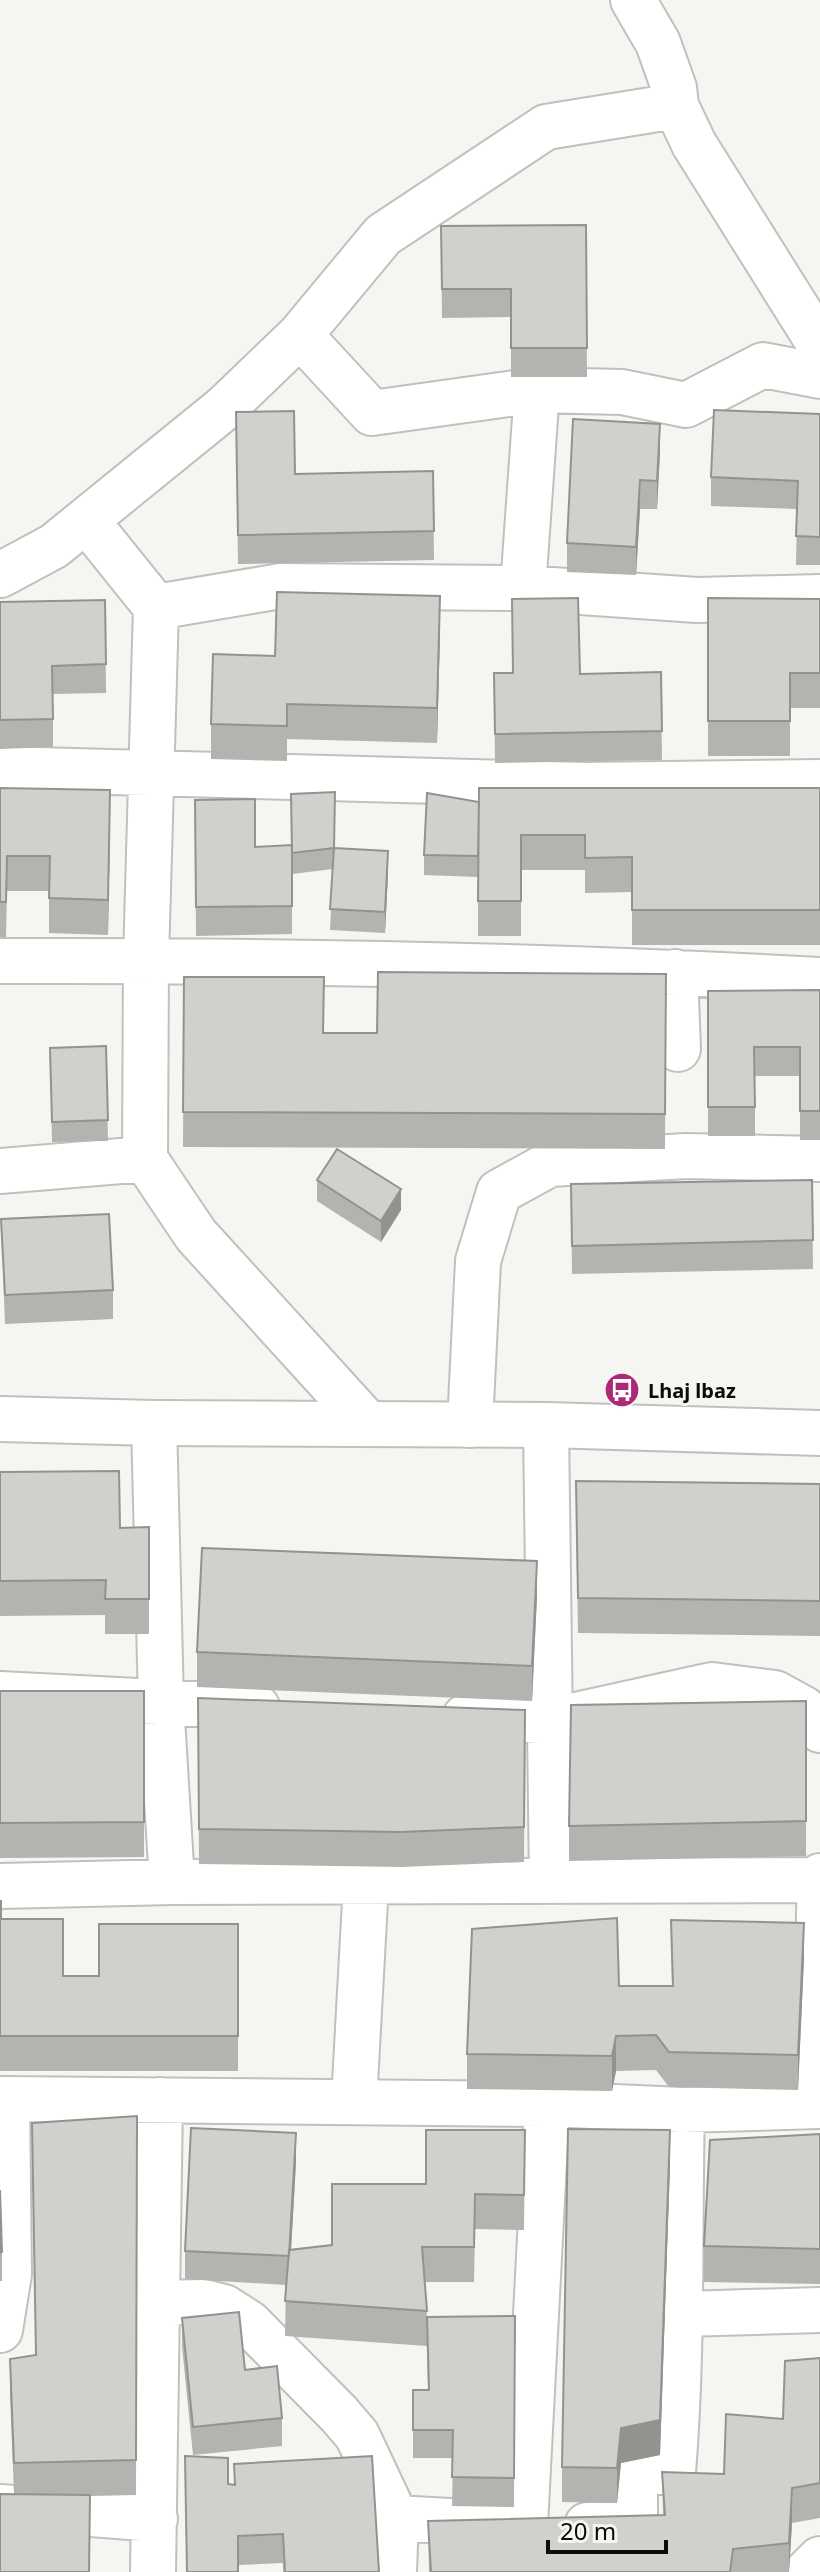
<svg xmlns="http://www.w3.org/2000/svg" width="820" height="2572" font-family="'Noto Sans',sans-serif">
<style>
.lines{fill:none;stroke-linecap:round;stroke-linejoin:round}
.street-casing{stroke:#c0c1bc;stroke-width:48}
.secondary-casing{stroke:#c0c1bc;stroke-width:48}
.street{stroke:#fff;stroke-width:44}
.secondary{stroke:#fff;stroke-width:44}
.wall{fill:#b3b4af}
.shaded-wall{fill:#92928f}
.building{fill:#d0d1cc;stroke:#92928f;stroke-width:2}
.labels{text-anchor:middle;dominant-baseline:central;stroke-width:6;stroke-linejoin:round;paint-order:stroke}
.poi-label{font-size:20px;font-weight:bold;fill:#0c0c0a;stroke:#f5f6f1;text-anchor:start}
</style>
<rect width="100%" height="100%" fill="#f5f6f1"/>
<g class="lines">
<defs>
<path id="street" d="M633 0 658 43 674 88 676 106 694 144 820 345
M300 335 372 413 537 390 622 392 686 405 763 365 820 376
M86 520 156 607 146 960 145 1159 196 1235 368 1424
M0 575 54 546 224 408 300 335 383 235 546 127 676 106
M523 588 537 390
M156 607 281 586 523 588 697 600 820 597
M0 769 585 785 820 782
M0 961C273 960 547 965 820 980
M675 972 678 1049
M0 1171 145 1159
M154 1423 161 1702 172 1882
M470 1425 478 1261 499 1192 550 1164 686 1156 820 1159
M546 1425 552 1881
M0 1694 257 1707
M465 1717 549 1721 712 1685 775 1693 804 1709 820 1730
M0 1886 172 1882 820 1880
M0 2099 547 2104 682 2110 820 2106
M354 2102 366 1883
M814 2106 820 1876
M158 2303 204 2302 224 2307 249 2323 339 2414 357 2435 396 2518 394 2572
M682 2314 820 2310
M0 2330 9 2274 7 2099
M0 2507 155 2519
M396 2518 502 2524
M525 2525 547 2104
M587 2525H635V2472H673C683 2351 679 2231 682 2110
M153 2572 160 2100
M807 2572 820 2559"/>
<path id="secondary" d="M0 1419 154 1423 546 1425 820 1433"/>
</defs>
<!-- street casing -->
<use href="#street" class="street-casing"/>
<!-- secondary casing -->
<use href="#secondary" class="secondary-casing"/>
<!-- street -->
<use href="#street" class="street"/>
<!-- secondary -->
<use href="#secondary" class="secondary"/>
</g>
<!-- wall -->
<path class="wall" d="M586 225 587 377H511V317L442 318 441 226Z
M236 412 295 474 433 471 434 560 238 564Z
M820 414V565H796L797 509 711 506V477Z
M660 452 657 509H640L636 575 567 572V543Z
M708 598 820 599V708H790V756H708Z
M105 600 106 693 53 694V747L0 749V602Z
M440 631 437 743 287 739V761L211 759V724L275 656Z
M661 672 662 760 495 763 494 673 580 674Z
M0 788 110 825 108 935 49 933V891H7L6 937H0Z
M820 788V945H632V892L585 893V870H521V936H478V877L424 875V855L479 802Z
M291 794 334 848 388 872 385 933 330 930 333 869 292 874V934L196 936 195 800 255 847 291 845Z
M666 974 665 1149 183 1147 184 977 324 1033H377Z
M820 990V1140H800V1076H755V1136H708V991Z
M106 1046 108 1141 52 1142 50 1048Z
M317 1180 401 1210 381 1242 317 1201Z
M812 1180 813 1269 572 1274 571 1184Z
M1 1219 113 1290V1319L5 1324Z
M0 1472 120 1528 149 1527V1634H105V1615L0 1616Z
M820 1484V1636L578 1633 576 1516Z
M537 1596 532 1701 197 1687V1652Z
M0 1691H144V1857L0 1858Z
M198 1698 525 1710 524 1862 401 1867 199 1864Z
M806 1701V1856L569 1861V1826Z
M0 1901 1 1919 63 1976H99L238 1924V2071H0Z
M671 1920 804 1958 798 2090 669 2087 656 2070 616 2071 612 2091 467 2089V2054L619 1986H672Z
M137 2116 136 2495 90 2496 14 2494 10 2394V2359L35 2355Z
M525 2130 524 2230 475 2229 474 2282H425L427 2317 515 2316 514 2507 452 2506 453 2458H413V2390H428L427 2346 285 2336 286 2285 185 2279V2251L296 2162 291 2250 332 2245 426 2184Z
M820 2134V2284L704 2282V2246Z
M670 2165 660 2455 621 2463 617 2503 562 2502V2467Z
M0 2190 2 2252V2281H0Z
M182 2318 245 2370 282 2418V2446L193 2455 182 2347Z
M820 2358V2518L792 2523 789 2572H429L428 2521 663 2515 662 2472 724 2474 783 2419Z
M185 2456 228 2484 234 2485V2464L379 2572H283V2563L238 2565V2572H187Z"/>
<!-- shaded-wall -->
<path class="shaded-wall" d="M660 424V452L657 509V481Z
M640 480V509L636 575V547Z
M440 596V631L437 743V708Z
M110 790V825L108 935V900Z
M388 851V872L385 933V912Z
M401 1189V1210L381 1242V1221Z
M537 1561V1596L532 1701V1666Z
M804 1923V1958L798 2090V2055Z
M616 2036V2071L612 2091V2056Z
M670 2130V2165L660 2455 621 2463 617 2503V2468L621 2428Z
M296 2133V2162L289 2285V2256Z
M792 2488V2523L789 2572V2543Z"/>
<!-- building -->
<path class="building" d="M586 225 587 348H511V289H442L441 226Z
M714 410 820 414V537L796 536 798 481 711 477Z
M294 411 295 474 433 471 434 531 238 535 236 412Z
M573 419 660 424 657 481 640 480 636 547 567 543Z
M277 592 440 596 437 708 287 704V726L211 724 213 654 275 656Z
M578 598 580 674 661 672 662 731 495 734 494 673H513L512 599Z
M708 598 820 599V673H790V721H708Z
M105 600 106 664 52 666 53 719 0 720V602Z
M0 788 110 790 108 900 49 898 50 856H7L6 902H0Z
M479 788H820V910H632V857L585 858V835H521V901H478Z
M335 792 334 848 292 853 291 794Z
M427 793 479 802 478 856 424 855Z
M255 799V847L292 845V906L196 907 195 800Z
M334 848 388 851 385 912 330 909Z
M378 972 666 974 665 1114 183 1112 184 977H324L323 1033H377Z
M820 990V1111H800V1047H754L755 1107H708V991Z
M106 1046 108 1120 52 1122 50 1048Z
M337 1149 401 1189 381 1221 317 1180Z
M812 1180 813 1240 572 1246 571 1184Z
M109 1214 113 1290 5 1295 1 1219Z
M119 1471 120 1528 149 1527V1599H105L106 1580 0 1581V1472Z
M576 1481 820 1484V1601L578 1598Z
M202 1548 537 1561 532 1666 197 1652Z
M0 1691H144V1822L0 1823Z
M198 1698 525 1710 524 1827 401 1832 199 1829Z
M806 1701V1821L569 1826 571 1705Z
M0 1901H1V1919H63V1976H99V1924H238V2036H0Z
M617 1918 619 1986H673L671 1920 804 1923 798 2055 669 2052 656 2035 616 2036 612 2056 467 2054 472 1929Z
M137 2116 136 2460 14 2463 10 2359 36 2355 32 2123Z
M191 2128 296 2133 289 2256 185 2251Z
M568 2129 670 2130 660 2420 621 2428 617 2468 562 2467Z
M426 2130H525L524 2195 475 2194 474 2247H422L427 2311 285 2301 289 2250 332 2245V2184H426Z
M820 2134V2249L704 2246 710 2140Z
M0 2190 2 2252 0 2253Z
M239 2312 245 2370 277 2366 282 2418 193 2427 182 2318Z
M515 2316 514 2478 452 2477 453 2430H413V2390H429L427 2317Z
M820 2358V2483L792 2488 789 2543 733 2549 730 2572H431L428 2521 665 2515 662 2472 724 2474 726 2414 783 2419 785 2361Z
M185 2456 228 2458V2484L235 2485 234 2464 372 2456 379 2572H285L283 2534 238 2536V2572H187Z
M0 2494 90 2495 89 2572H0Z"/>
<!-- icons -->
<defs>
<symbol id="bus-disc" viewBox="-11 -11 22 22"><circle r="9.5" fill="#ab2975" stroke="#f5f6f1"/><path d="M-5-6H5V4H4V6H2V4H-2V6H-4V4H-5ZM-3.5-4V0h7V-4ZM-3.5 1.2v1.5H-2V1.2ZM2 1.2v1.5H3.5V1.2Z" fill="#fff"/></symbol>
</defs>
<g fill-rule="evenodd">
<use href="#bus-disc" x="602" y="1370" width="40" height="40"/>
</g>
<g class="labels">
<!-- poi labels -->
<g class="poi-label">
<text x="648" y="1390">Lhaj lbaz</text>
</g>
</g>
<!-- scale -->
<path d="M548 2540v12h118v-12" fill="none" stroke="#0c0c0a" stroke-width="4"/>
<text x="560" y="2540" font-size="24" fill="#0c0c0a" stroke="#f5f6f1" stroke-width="6" paint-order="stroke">20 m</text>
</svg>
